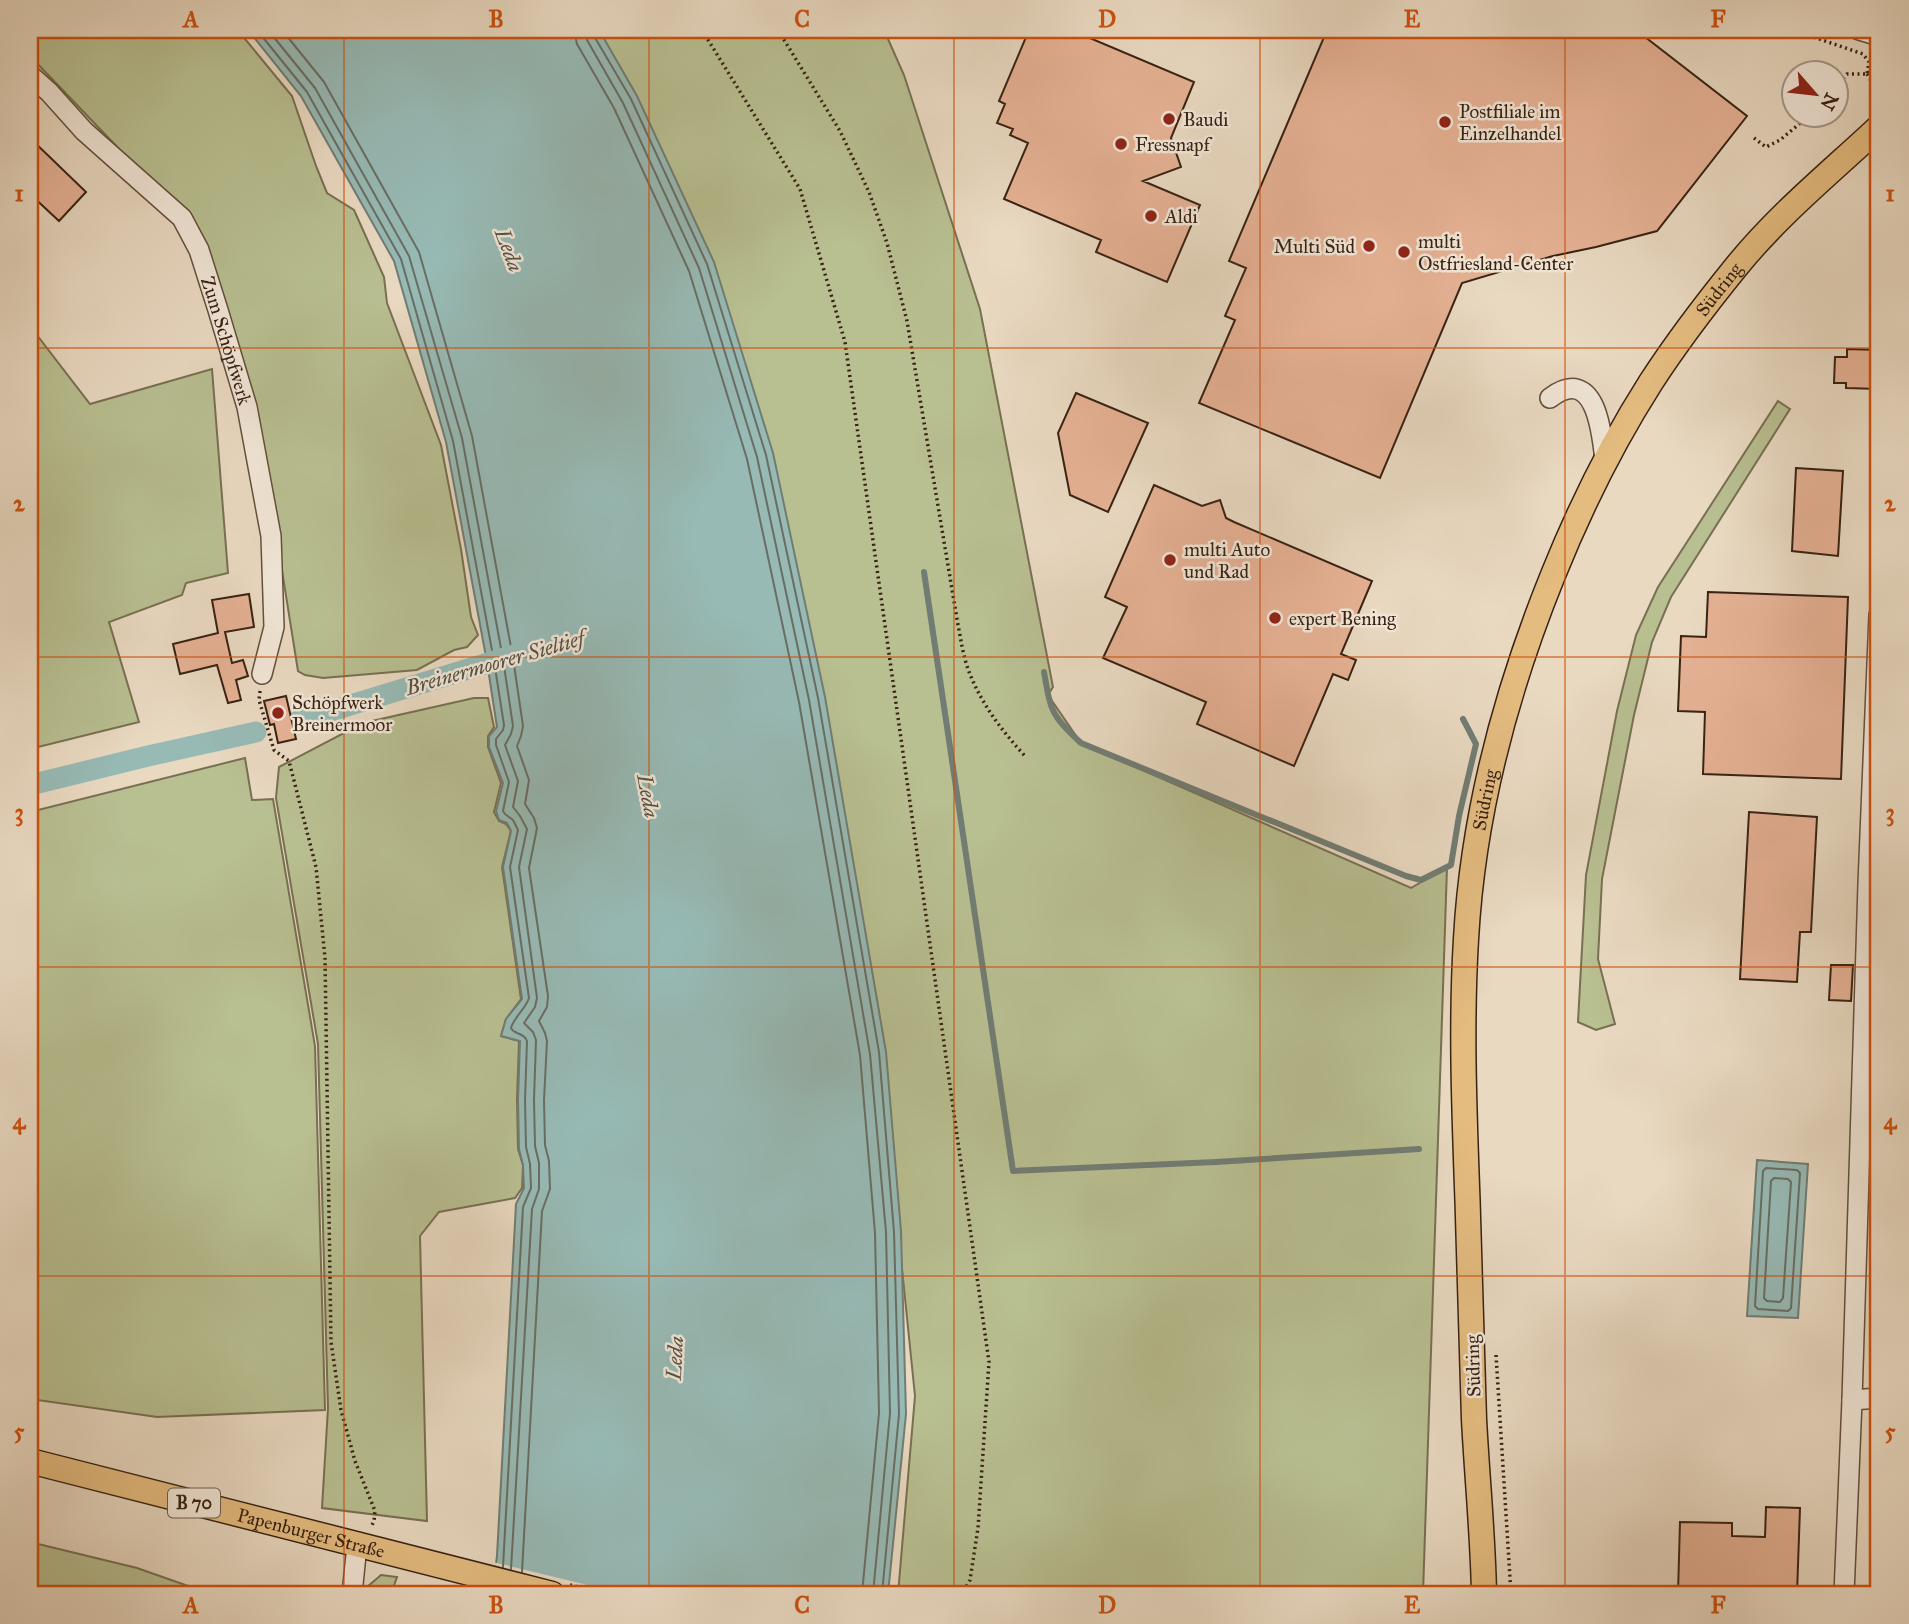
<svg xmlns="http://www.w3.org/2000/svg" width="1909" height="1624" font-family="'IM FELL Great Primer',serif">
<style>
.green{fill:#b8bf91;stroke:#787052;stroke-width:2}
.water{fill:#97bab5;stroke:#717d74;stroke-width:2}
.pier{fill:#e9d9c1}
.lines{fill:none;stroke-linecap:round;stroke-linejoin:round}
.shore{stroke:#686e64;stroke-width:2}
.stream{stroke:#717d74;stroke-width:6}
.canal{stroke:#97bab5;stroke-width:21}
.building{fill:#e5b194;stroke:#382213;stroke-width:2}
.minor-casing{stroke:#64503e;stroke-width:22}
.major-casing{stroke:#382213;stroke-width:27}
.path{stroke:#382213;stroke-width:3.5;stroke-dasharray:2 3.5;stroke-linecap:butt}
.minor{stroke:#f1e6d7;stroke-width:19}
.major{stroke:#e4bc80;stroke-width:24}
.grid{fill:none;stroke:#ce510d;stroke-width:2;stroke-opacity:0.55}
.poi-dot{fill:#8f2418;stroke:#f1e6d7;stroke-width:2.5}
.labels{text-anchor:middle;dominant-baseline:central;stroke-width:5;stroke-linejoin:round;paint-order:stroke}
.shield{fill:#f1e6d7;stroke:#705d4e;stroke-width:2}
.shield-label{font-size:18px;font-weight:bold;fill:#382213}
.poi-label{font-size:19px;fill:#382213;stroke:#f1e6d7;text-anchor:start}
.street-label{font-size:19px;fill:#382213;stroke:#f1e6d7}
.water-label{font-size:21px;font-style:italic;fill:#545044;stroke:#f1e6d7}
.neatline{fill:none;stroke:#ce510d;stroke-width:2.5}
.grid-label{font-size:23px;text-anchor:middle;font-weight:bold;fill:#ce510d}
</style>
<rect width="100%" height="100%" fill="#e9d9c1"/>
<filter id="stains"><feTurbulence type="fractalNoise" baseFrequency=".00286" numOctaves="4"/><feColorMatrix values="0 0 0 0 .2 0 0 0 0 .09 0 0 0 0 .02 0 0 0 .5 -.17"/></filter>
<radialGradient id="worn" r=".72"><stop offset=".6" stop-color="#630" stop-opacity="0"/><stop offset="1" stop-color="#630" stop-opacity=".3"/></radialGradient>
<!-- green -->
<path class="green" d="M30 30H231L241 34 292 96 316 166 327 193 354 210 384 277 387 303 441 445 461 549 471 617 478 635 467 647 454 650 417 670 323 678 305 675 298 671 280 558 193 226 30 56Z
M585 30H884L904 75 980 309 1053 687 1048 695 1081 743 1411 888 1447 867 1423 1594H898L915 1396 886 1112Z
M30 326 90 404 212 369 228 573 186 583 182 595 109 622 139 722 30 749Z
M1778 401 1790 409 1671 597 1652 642 1634 715 1602 879 1598 959 1615 1024 1596 1030 1578 1022 1586 875 1617 711 1636 635 1658 587Z
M474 698H488L494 727 488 736V747L501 783 494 812 499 821 506 824 511 831 502 867 521 999 506 1019 501 1036 519 1041 517 1100 518 1149 523 1165 522 1188 515 1198 439 1212 420 1236 427 1521 322 1508 328 1408 318 1044 276 798 279 767 363 723Z
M245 758 252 800 273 799 315 1046 325 1410 157 1417 30 1399V812Z
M30 1542 137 1568 211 1594H30Z
M381 1575 397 1577 391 1594H366L367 1587Z"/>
<!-- water -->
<path class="water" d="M248 30H599L637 96 714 262 773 453 825 697 886 1052 901 1231 906 1414 888 1594H492L497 1556 516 1204 524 1188 523 1165 519 1149 518 1100 520 1041 501 1036 506 1019 522 999 503 867 511 831 507 823 499 820 496 811 503 783 489 747V736L497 727 487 662 446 442 394 261 301 96Z
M1757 1160 1808 1164 1798 1318 1747 1316Z"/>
<!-- pier -->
<path class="pier" d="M493 1562 625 1594H488Z"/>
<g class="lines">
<!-- shore -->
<path class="shore" d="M257 30 307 92 401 259 453 441 494 661 504 725 503 730 496 739V745L509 782 503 811 505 814 513 820 518 830 510 867 529 998C525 1010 514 1017 511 1028 514 1035 524 1032 527 1041L525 1100 526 1147 530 1164 531 1188 523 1207 503 1567
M268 30 315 88 409 256 462 438 503 659 513 726 511 734 505 745 518 781 513 807 520 816 527 829 519 867 537 998 535 1007 524 1023 533 1032 536 1040 534 1100 535 1146 539 1163V1189L532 1209 511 1569
M282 30 324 82 419 252 472 436 513 658 523 726 521 736 517 746 529 780 525 804 534 818 537 828 529 868 548 996 547 1007 539 1021 545 1033 547 1041 544 1100 545 1145 549 1161 550 1189 542 1211 522 1572
M574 30 577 44 614 108 689 271 747 459 799 702 860 1055 875 1233 879 1413 862 1594
M585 30 587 40 623 103 699 268 757 457 809 700 870 1054 886 1232 890 1413 873 1594
M594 30V36L631 99 707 264 766 455 818 698 879 1052 894 1232 899 1414 882 1594
M1766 1168 1797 1170 1800 1173 1791 1308 1788 1311 1758 1309 1755 1306 1763 1171Z
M1774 1178 1788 1179 1791 1182 1783 1298 1780 1302 1767 1301 1764 1298 1771 1181Z"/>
<!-- stream -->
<path class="stream" d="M924 572 1013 1171 1216 1162 1419 1149
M1044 672C1051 712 1051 715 1081 743L1406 876 1421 880 1451 865 1459 816 1476 744 1463 719"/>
<!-- canal -->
<path class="canal" d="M295 722 514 655
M30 785 148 756 256 732"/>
</g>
<!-- building -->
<path class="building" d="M1029 30H1071L1194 82 1171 138 1181 167 1143 181 1200 205 1167 282 1096 252 1101 240 1004 199 1028 143 1010 135 1013 129 997 123 1005 104 999 101Z
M1327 30H1636L1747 116 1657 231 1596 247 1553 256 1462 283 1380 478 1199 403 1235 320 1225 316 1246 268 1229 261Z
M30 138 86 192 59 221 30 194Z
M1847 349 1879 350V389L1846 388V383H1834L1835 357H1847Z
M1076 393 1148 423 1108 512 1070 495 1058 433Z
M1796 468 1843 471 1838 556 1792 551Z
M1154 485 1202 506 1220 500 1226 518 1234 522 1372 581 1341 654 1356 660 1348 680 1333 674 1294 766 1197 724 1206 702 1103 658 1127 607 1105 597Z
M1708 592 1848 597 1841 779 1703 774 1705 712 1678 711 1681 636 1706 637Z
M249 594 254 627 225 632 232 663 243 660 248 676 236 680 241 700 228 703 217 665 180 674 173 644 218 633 212 600Z
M286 696 296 739 278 743 274 724 270 725 264 701Z
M1749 812 1817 817 1811 932H1800L1797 982 1740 979Z
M1831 965H1853L1851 1001 1829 1000Z
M1766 1507 1800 1508 1797 1594H1678L1680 1522 1732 1523V1536L1765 1537Z"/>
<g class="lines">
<defs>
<g id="minor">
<path d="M1859 30 1879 36"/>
<path id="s1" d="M30 75 49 92 84 131 182 218 199 250 218 310 247 407 271 536 274 627 262 674"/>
<path d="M1550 398C1595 364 1602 431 1605 461"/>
<path d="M1852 1400 1868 884 1879 615"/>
<path d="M352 1594 357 1545"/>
<path d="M1844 1594 1852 1400 1879 1398"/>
</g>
<g id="major">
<path id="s2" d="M30 1461 552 1594"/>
<path id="s3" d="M1484 1594C1483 1536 1477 1477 1474 1419 1471 1341 1470 1264 1467 1187 1464 1104 1461 1021 1466 939 1473 813 1506 691 1553 575 1580 508 1612 443 1651 382 1677 342 1706 304 1736 267 1778 215 1831 172 1879 127"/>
</g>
</defs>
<!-- minor casing -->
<use href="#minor" class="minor-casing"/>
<!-- major casing -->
<use href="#major" class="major-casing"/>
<!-- path -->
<path class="path" d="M702 30 800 189 845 342 989 1362 978 1528 970 1580 962 1594
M778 30 840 131 869 192 887 243 907 321 958 625C961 640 963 655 968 669 980 702 1001 730 1025 756
M1793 30 1863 54 1869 62 1867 74
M1867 74 1875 88 1879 90
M1836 87 1847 74H1867L1879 62
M1754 138 1766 147 1780 140 1809 116
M260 691 259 700 274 750 289 761 316 867 325 958 331 1342 341 1410 355 1461 375 1511 374 1521 371 1527
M1496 1355 1511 1594
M570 1585 609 1594"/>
<!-- minor -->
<use href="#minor" class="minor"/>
<!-- major -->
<use href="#major" class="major"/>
</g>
<!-- grid -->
<path class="grid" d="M344 30V1594M649 30V1594M954 30V1594M1260 30V1594M1565 30V1594M30 348H1879M30 657H1879M30 967H1879M30 1276H1879"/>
<!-- markers -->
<g class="poi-dot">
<circle cx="1169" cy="119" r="7"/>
<circle cx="1445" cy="122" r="7"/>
<circle cx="1121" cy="144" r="7"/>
<circle cx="1151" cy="216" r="7"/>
<circle cx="1369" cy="246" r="7"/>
<circle cx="1404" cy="252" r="7"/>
<circle cx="1170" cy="560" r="7"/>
<circle cx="1275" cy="618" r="7"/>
<circle cx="278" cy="713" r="7"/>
</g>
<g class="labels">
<!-- shield labels -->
<rect class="shield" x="168" y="1488.5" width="52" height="29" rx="5"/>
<g class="shield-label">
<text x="194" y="1503">B 70</text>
</g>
<!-- poi labels -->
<g class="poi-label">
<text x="1459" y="111">Postfiliale im<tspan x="1459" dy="22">Einzelhandel</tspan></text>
<text x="1183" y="119">Baudi</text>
<text x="1135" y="144">Fressnapf</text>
<text x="1165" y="216">Aldi</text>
<text x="1418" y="241">multi<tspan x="1418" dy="22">Ostfriesland-Center</tspan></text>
<text x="1355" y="246" text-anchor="end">Multi Süd</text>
<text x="1184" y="549">multi Auto<tspan x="1184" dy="22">und Rad</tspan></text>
<text x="1289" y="618">expert Bening</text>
<text x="292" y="702">Schöpfwerk<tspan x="292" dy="22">Breinermoor</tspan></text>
</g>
<!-- street labels -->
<g class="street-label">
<text stroke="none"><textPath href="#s3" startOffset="1363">Südring</textPath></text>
<text stroke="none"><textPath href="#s1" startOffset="340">Zum Schöpfwerk</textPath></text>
<text stroke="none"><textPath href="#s3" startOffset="796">Südring</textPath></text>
<text transform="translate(1473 1366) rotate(-92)">Südring</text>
<text stroke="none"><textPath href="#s2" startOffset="290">Papenburger Straße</textPath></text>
</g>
<!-- water labels -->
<g class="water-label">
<text transform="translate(509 250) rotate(69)">Leda</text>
<text transform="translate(495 663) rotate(-16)">Breinermoorer Sieltief</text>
<text transform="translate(648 796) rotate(79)">Leda</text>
<text transform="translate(675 1358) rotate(-87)">Leda</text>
</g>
</g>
<!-- margin -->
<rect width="1909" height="1624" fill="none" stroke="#e9d9c1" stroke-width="77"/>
<!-- north arrow -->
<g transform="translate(1815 94) rotate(118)"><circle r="33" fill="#f1e6d7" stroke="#a79889" stroke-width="2"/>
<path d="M0-5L12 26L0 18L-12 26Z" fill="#8f2418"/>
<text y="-10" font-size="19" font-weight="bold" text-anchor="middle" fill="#382213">N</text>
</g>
<rect x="38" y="38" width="1832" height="1548" class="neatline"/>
<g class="grid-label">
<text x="191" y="27">A</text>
<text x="496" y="27">B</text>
<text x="802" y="27">C</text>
<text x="1107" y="27">D</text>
<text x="1412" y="27">E</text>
<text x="1718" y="27">F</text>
<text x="19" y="201">1</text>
<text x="1890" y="201">1</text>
<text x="19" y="511">2</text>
<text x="1890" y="511">2</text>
<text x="19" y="820">3</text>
<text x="1890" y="820">3</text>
<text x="19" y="1129">4</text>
<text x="1890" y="1129">4</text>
<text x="19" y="1439">5</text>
<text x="1890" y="1439">5</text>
<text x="191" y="1613">A</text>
<text x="496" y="1613">B</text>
<text x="802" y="1613">C</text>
<text x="1107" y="1613">D</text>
<text x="1412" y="1613">E</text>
<text x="1718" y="1613">F</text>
</g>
<rect width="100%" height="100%" filter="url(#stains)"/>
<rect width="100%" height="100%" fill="url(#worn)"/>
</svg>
